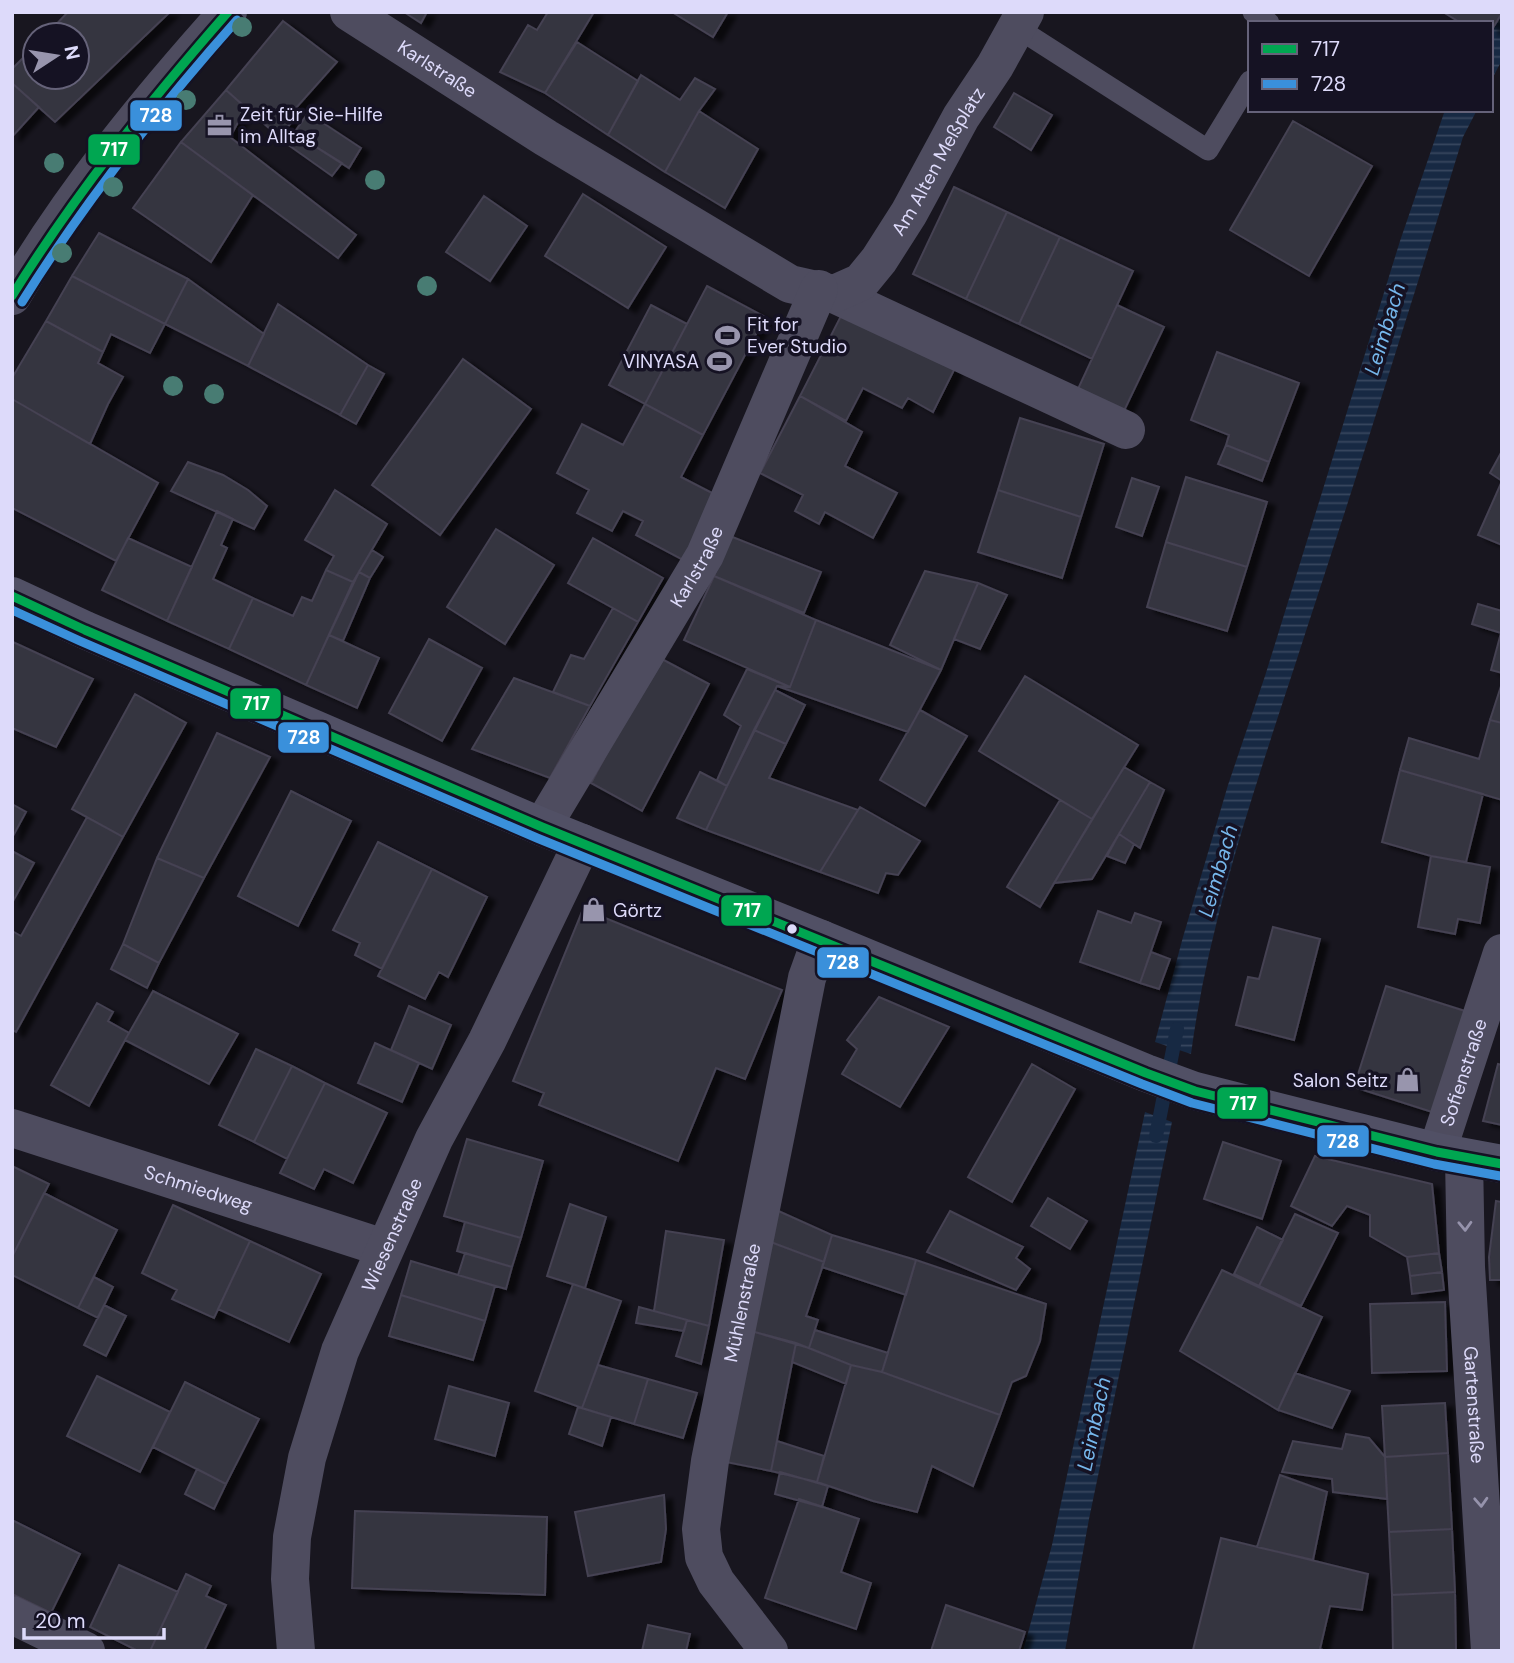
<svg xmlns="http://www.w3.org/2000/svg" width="1514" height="1663" font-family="'DM Sans',sans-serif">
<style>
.water{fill:url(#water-rules)}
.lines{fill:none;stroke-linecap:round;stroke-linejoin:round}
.stream{stroke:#172943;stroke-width:14}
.building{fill:#363441;stroke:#454252;stroke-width:2;filter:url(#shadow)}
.lane{stroke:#4e4c5f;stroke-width:21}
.street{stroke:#4e4c5f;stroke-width:38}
.secondary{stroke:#515065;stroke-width:38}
.bus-1-casing{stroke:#151223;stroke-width:14}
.bus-2-casing{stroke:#151223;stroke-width:14}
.bus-1{stroke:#00a651;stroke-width:9}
.bus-2{stroke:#3a90db;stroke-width:9}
.tree{fill:#487c73}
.oneway{stroke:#9693ac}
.bus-dot{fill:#dddafa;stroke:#151223;stroke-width:2.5}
.labels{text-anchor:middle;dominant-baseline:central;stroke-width:7;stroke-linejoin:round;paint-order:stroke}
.street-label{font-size:19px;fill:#dddafa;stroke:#151223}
.poi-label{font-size:19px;fill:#dddafa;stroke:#151223;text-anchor:start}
.water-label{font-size:21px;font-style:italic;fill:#76b6eb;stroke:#151223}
.line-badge{stroke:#151223;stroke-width:2.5}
.badge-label{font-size:19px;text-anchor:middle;font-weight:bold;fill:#fff}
</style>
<defs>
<pattern id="water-rules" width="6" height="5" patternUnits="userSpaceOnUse" patternTransform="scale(1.75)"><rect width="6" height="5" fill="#172943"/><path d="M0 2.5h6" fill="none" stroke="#38475f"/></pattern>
<filter id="shadow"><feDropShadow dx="8" dy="4.5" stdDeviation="2" flood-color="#0009"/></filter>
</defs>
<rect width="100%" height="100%" fill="#18161f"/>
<!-- water -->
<path class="water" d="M1502 13V60L1491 81V31Z
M1445 110H1477L1463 137C1412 302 1360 467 1306 631 1262 768 1210 911 1191 1054L1155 1042 1183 937 1228 785 1265 676 1400 241Z
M1145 1112 1172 1122 1089 1519 1065 1651H1023L1052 1545Z"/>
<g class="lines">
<!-- stream -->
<path class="stream" d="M1156 1136 1177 1029"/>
</g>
<!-- building -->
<path class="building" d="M68 12H170L55 122 12 83V69L35 46V77H77V35H46Z
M404 12H427L421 23Z
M548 12H594L545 93 500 72 528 25 537 30Z
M672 12H728L713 37Z
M1443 12H1502V13L1491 31V23H1461Z
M283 21 337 62 287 118 291 123 279 137 226 90Z
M577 42 638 81 608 135 545 93Z
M641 75 680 100 695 78 715 89 699 111 665 172 608 135Z
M12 83 39 107 12 137Z
M226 90 246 108 230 137 356 235 338 258 181 142Z
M1014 93 1052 115 1031 150 994 127Z
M699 111 758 149 725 208 665 172Z
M308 113 361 148 349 168 294 133Z
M1293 121 1372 166 1309 276 1230 230Z
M294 133 342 163 332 176 287 144Z
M181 142 253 195 211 262 133 208Z
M954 187 1007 212 966 299 913 274Z
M583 194 666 247 628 308 545 256Z
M484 196 527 226 490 281 446 252Z
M1007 212 1060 237 1019 324 966 299Z
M99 233 188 279 165 324 72 276Z
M1060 237 1133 271 1092 359 1019 324Z
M72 276 165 324 150 353 111 334 103 352 46 321Z
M188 279 264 334 248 366 165 324Z
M707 286 765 317 703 435 645 404Z
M278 304 368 365 340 415 248 366Z
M651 305 687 324 645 404 609 385Z
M1117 305 1164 327 1123 413 1077 391Z
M843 312 955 368 933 412 908 398 902 408 863 388 846 421 800 396Z
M46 321 103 352 98 363 123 377 108 404 90 444 12 399V378Z
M1217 352 1299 383 1269 462 1226 445 1229 435 1191 420Z
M463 359 531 409 440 535 372 485Z
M368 365 384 374 356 424 340 415Z
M800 396 862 432 845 466 897 493 873 538 825 512 819 524 795 511 803 495 760 473Z
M12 399 158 483 116 561 12 508Z
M645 404 703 435 681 477 718 496 683 560 636 535 643 521 623 511 612 531 577 513 589 490 557 473 582 424 623 445Z
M1020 418 1104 444 1081 517 998 490Z
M1226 445 1269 462 1262 481 1218 464Z
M1502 451V481L1490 473Z
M188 462 223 475 248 490 267 506 254 529 171 491Z
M1186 477 1267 502 1247 567 1166 542Z
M1132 478 1159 487 1142 536 1116 527Z
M1502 481V545L1478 535Z
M335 490 387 524 353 582 326 570 334 556 305 540Z
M998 490 1081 517 1062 578 978 552Z
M217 511 233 519 221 545 227 548 213 579 253 598 229 649 167 621Z
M496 529 554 565 505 644 447 607Z
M730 536 821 572 804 613 714 576Z
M128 538 192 567 167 621 102 590Z
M593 538 663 578 638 622 568 583Z
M1166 542 1247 567 1227 631 1147 607Z
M372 550 383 557 370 578 359 572Z
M326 570 353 582 306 685 229 649 253 598 293 616 302 597 312 601Z
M925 571 978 583 941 670 890 645Z
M359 572 370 578 343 641 329 635Z
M714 576 816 620 790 687 684 640Z
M978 583 1007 595 980 649 954 639Z
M1478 604 1502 611V673L1491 670 1501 633 1472 624Z
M613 608 638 622 590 706 553 692 571 655 584 659Z
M816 620 941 670 908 732 777 686 790 687Z
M329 635 379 658 357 708 306 685Z
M429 639 482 668 442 741 389 713Z
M13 642 93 679 56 747 12 728Z
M658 657 709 684 642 811 591 783Z
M747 669 790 687 777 686 727 786 717 780 741 726 724 715Z
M1025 676 1138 745 1092 819 979 751Z
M514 678 590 706 550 778 472 749Z
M1502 683V723L1490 720Z
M775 690 805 705 786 744 754 730Z
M135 694 186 723 123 837 72 809Z
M920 710 967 736 925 806 880 780Z
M1490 720 1502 723V800L1400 770 1409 738 1479 759Z
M754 730 786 744 769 778 858 810 820 872 706 830Z
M217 733 270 757 204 878 157 858Z
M1124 767 1150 782 1092 879 1054 883Z
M1400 770 1483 794 1466 862 1431 856 1382 842Z
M700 772 727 786 706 830 677 818Z
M1150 782 1164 790 1140 848 1119 834Z
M291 791 351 821 298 926 238 896Z
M1060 800 1092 819 1040 907 1007 887Z
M12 804 26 812 12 838Z
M860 807 920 841 898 875 886 873 878 893 820 872Z
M87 817 123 837 16 1032 12 1030V931L21 936Z
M1119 834 1134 844 1125 863 1107 856Z
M378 842 432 869 382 969 355 955 360 943 333 930Z
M12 851 34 863 12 903Z
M1431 856 1490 867 1480 923 1458 919 1455 934 1418 927Z
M157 858 204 878 159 963 123 944Z
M432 869 487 897 448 977 439 972 425 999 378 976Z
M583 909 782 990 745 1079 716 1068 678 1161 539 1105 544 1093 513 1081Z
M1098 911 1131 923 1135 913 1161 922 1140 983 1080 962Z
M1273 927 1320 939 1294 1040 1236 1025 1248 977 1259 979Z
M123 944 159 963 147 988 111 969Z
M1151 952 1170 959 1159 989 1140 983Z
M1386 986 1465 1011 1432 1112 1354 1087Z
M153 991 238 1034 209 1084 125 1040Z
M879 997 949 1027 900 1107 842 1074 857 1049 847 1040Z
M97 1003 113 1012 108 1021 129 1033 89 1106 51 1085Z
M409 1006 451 1025 432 1069 391 1050Z
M375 1043 419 1063 402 1102 358 1083Z
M256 1049 292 1066 254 1142 219 1125Z
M1032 1064 1075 1089 1012 1202 968 1177Z
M1498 1064 1502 1065V1125L1483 1121Z
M292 1066 325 1083 287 1159 254 1142Z
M325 1083 387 1113 353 1183 324 1169 314 1189 280 1173Z
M467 1139 543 1161 521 1238 444 1216Z
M1223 1142 1281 1161 1262 1219 1204 1199Z
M1315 1156 1432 1184 1439 1253 1407 1257 1370 1236V1215L1347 1206 1332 1226 1291 1206Z
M12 1166 49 1184 12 1257Z
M44 1193 117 1230 78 1308 12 1275V1257Z
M1048 1198 1087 1221 1070 1249 1031 1226Z
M1496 1201 1502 1202V1280H1490L1489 1257Z
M570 1204 606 1217 585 1288 547 1276Z
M173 1205 250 1241 214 1318 172 1299 177 1290 142 1273Z
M774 1209 832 1235 824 1262 768 1241Z
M950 1211 1023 1247 1016 1258 1030 1269 1016 1290 927 1252Z
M1295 1214 1338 1233 1301 1306 1259 1286Z
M465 1222 521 1238 512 1267 457 1251Z
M1257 1227 1283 1240 1259 1286 1234 1274Z
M666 1231 724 1240 709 1326 654 1311Z
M832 1235 916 1260 906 1295 822 1267Z
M250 1241 321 1274 289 1342 218 1309Z
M768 1241 824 1262 806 1316 818 1320 809 1348 751 1331Z
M465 1253 512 1267 506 1289 458 1275Z
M1439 1253 1442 1272 1410 1276 1407 1257Z
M916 1260 1046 1304 1040 1341 1026 1376 1012 1382 1000 1415 882 1372Z
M411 1261 495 1286 485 1321 401 1295Z
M1222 1270 1322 1317 1278 1410 1180 1351Z
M1442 1272 1444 1290 1412 1294 1410 1276Z
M94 1277 113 1287 98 1318 78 1308Z
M573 1284 621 1301 582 1408 535 1391Z
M401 1295 485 1321 473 1360 389 1336Z
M1445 1302 1447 1371 1372 1373 1370 1304Z
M104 1305 126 1316 106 1356 84 1345Z
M639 1307 687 1320 684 1331 636 1323Z
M687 1320 709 1326 701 1364 676 1356Z
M815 1330 888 1353 882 1372 851 1365 809 1348Z
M751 1331 796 1343 771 1471 726 1462Z
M796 1343 851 1365 846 1384 792 1362Z
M598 1365 648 1379 634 1424 582 1408Z
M851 1365 882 1372 1000 1415 973 1486 932 1466 917 1512 873 1501 817 1482Z
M1295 1373 1350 1391 1332 1428 1278 1410Z
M97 1376 170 1412 140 1472 67 1436Z
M648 1379 697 1393 683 1438 634 1424Z
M185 1382 259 1419 226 1484 153 1447Z
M449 1386 509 1403 495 1456 435 1439Z
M1445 1403 1448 1453 1385 1457 1382 1406Z
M578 1407 611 1417 602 1446 569 1434Z
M1346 1434 1369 1438 1385 1457 1387 1499 1333 1492 1332 1479 1282 1472 1293 1441 1342 1449Z
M777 1441 824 1456 817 1482 771 1471Z
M1448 1453 1452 1529 1389 1532 1385 1457Z
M197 1469 226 1484 214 1509 185 1494Z
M780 1472 828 1486 822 1507 775 1494Z
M1280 1475 1327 1492 1313 1560 1257 1547Z
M664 1495 666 1529 661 1562 588 1576 575 1512Z
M799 1499 859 1519 841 1572 871 1583 856 1629 765 1598Z
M355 1511 547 1517 545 1595 352 1588Z
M12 1520 80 1554 51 1613 12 1594Z
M1452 1529 1455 1592 1392 1595 1389 1532Z
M1221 1538 1368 1574 1362 1610 1330 1606 1320 1649 1326 1651 1193 1650Z
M119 1565 178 1592 150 1651H138L90 1627Z
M186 1574 211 1586 206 1596 226 1605 204 1651H150Z
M1455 1592 1456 1651H1393L1392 1595Z
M946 1605 1025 1632 1019 1651H931Z
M648 1625 690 1634 686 1651H642Z"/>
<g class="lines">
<!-- lane -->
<path class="lane" d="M1253 12 1269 23
M1016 27 1208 150 1250 81"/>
<!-- street -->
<g class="street">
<path id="s1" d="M349 12 546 138 790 284 834 294 1126 430"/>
<path id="s2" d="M834 294 861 282 879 260 909 213 961 117 995 66 1025 12"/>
<path d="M12 296C73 193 148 101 228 12"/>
<path id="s3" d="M542 827 705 555 819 289"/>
<path id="s4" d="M12 1128 384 1248"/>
<path id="s5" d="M1437 1152 1502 953"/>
<path id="s6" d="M1464 1158 1466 1267 1490 1651"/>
<path d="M12 1615 86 1651"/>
<path id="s7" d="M296 1651 290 1579 292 1537 307 1458 340 1351 434 1139 487 1041 582 843"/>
<path id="s8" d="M769 1651 716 1582 704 1557 701 1529 710 1461 787 1079 807 978 821 939"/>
</g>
<!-- secondary -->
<path class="secondary" d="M12 596 85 630 542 827 821 939 1146 1073 1195 1091 1437 1152 1502 1164"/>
<defs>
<path id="bus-1" d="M12 296C75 194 149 102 228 12
M12 596 85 630 542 827 1146 1073 1195 1091 1437 1152 1502 1164"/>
<path id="bus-2" d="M22 302C85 201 158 109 237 20
M12 610 80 641 537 838 1142 1084 1192 1103 1434 1164 1500 1176"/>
</defs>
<!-- bus-1 casing -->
<use href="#bus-1" class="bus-1-casing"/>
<!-- bus-2 casing -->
<use href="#bus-2" class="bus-2-casing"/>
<!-- bus-1 -->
<use href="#bus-1" class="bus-1"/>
<!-- bus-2 -->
<use href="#bus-2" class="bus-2"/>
</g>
<!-- trees -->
<g class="tree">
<circle cx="242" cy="27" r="10"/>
<circle cx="186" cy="100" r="10"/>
<circle cx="54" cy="163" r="10"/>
<circle cx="375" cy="180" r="10"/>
<circle cx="113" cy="187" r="10"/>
<circle cx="62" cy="253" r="10"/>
<circle cx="427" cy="286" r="10"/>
<circle cx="173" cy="386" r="10"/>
<circle cx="214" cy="394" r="10"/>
</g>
<!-- one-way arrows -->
<defs><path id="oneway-chevron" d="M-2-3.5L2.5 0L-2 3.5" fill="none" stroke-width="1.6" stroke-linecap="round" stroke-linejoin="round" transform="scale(1.75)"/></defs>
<g class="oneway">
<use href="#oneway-chevron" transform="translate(1465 1226) rotate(88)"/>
<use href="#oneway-chevron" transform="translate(1481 1502) rotate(87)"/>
</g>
<!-- icons -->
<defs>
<symbol id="office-bare" viewBox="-9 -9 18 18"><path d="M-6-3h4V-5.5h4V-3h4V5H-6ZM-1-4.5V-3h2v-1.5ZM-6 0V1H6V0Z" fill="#9895ad" stroke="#151223" stroke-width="2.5" paint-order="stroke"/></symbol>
<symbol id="stadium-bare" viewBox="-9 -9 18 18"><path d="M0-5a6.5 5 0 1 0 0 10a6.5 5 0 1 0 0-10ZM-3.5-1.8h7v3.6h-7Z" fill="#9895ad" stroke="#151223" stroke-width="2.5" paint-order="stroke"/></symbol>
<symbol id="shop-bare" viewBox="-9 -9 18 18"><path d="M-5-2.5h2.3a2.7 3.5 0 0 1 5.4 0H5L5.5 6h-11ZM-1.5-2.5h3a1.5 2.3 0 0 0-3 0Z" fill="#9895ad" stroke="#151223" stroke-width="2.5" paint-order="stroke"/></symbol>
</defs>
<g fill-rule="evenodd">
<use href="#office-bare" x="202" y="108" width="35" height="35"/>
<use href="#stadium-bare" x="710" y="318" width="35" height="35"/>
<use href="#stadium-bare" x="702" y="344" width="35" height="35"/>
<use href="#shop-bare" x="576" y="892" width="35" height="35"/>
<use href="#shop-bare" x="1390" y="1062" width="35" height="35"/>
</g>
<!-- markers -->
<circle class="bus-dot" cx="792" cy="929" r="6"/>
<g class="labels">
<!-- street labels -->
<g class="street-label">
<text stroke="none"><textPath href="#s1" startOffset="105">Karlstraße</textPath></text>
<text stroke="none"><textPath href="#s2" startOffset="173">Am Alten Meßplatz</textPath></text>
<text stroke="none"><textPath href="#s3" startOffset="303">Karlstraße</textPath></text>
<text stroke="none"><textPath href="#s5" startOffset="84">Sofienstraße</textPath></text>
<text stroke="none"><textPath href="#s4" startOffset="196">Schmiedweg</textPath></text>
<text stroke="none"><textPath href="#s7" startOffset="434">Wiesenstraße</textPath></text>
<text stroke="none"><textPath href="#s8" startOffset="373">Mühlenstraße</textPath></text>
<text stroke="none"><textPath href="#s6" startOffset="247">Gartenstraße</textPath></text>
</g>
<!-- poi labels -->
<g class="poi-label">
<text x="240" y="114">Zeit für Sie-Hilfe<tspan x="240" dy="22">im Alltag</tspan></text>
<text x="747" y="324">Fit for<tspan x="747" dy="22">Ever Studio</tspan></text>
<text x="699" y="361" text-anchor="end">VINYASA</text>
<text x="613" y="910">Görtz</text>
<text x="1388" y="1080" text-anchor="end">Salon Seitz</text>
</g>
<!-- water labels -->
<g class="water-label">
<text transform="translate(1385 329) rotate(-73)">Leimbach</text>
<text transform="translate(1218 871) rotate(-74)">Leimbach</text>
<text transform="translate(1094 1424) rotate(-78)">Leimbach</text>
</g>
</g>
<g class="line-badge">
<rect x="129" y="99" width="54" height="33" rx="7" fill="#3a90db"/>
<rect x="87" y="133" width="54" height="33" rx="7" fill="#00a651"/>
<rect x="229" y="687" width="53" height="33" rx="7" fill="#00a651"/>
<rect x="277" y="721" width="53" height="33" rx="7" fill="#3a90db"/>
<rect x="720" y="894" width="53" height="33" rx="7" fill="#00a651"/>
<rect x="816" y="946" width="54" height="33" rx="7" fill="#3a90db"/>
<rect x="1216" y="1086" width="53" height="34" rx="7" fill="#00a651"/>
<rect x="1316" y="1124" width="54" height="34" rx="7" fill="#3a90db"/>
</g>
<g class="badge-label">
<text x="156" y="122">728</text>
<text x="114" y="156">717</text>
<text x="256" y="710">717</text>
<text x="304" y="744">728</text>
<text x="747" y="917">717</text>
<text x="843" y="969">728</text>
<text x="1243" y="1110">717</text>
<text x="1343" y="1148">728</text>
</g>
<!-- border -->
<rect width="1514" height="1663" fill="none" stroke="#dddafa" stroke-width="28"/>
<!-- legend -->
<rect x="1248" y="21" width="245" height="91" fill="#151223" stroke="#656279" stroke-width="2"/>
<rect x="1262" y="44" width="35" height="10" fill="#00a651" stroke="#656279" stroke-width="2"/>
<text x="1311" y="56" font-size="21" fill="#dddafa">717</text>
<rect x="1262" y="79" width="35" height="10" fill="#3a90db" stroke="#656279" stroke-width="2"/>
<text x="1311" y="91" font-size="21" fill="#dddafa">728</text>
<!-- north arrow -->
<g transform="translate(56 56) rotate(78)"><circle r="33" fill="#151223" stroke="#656279" stroke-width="2"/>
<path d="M0-5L12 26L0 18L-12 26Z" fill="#9895ad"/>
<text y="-10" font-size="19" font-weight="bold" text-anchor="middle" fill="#dddafa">N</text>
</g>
<!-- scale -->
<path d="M24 1628v10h140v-10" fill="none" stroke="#dddafa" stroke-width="3.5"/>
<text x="35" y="1628" font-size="21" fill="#dddafa" stroke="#151223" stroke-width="5" paint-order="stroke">20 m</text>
</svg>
